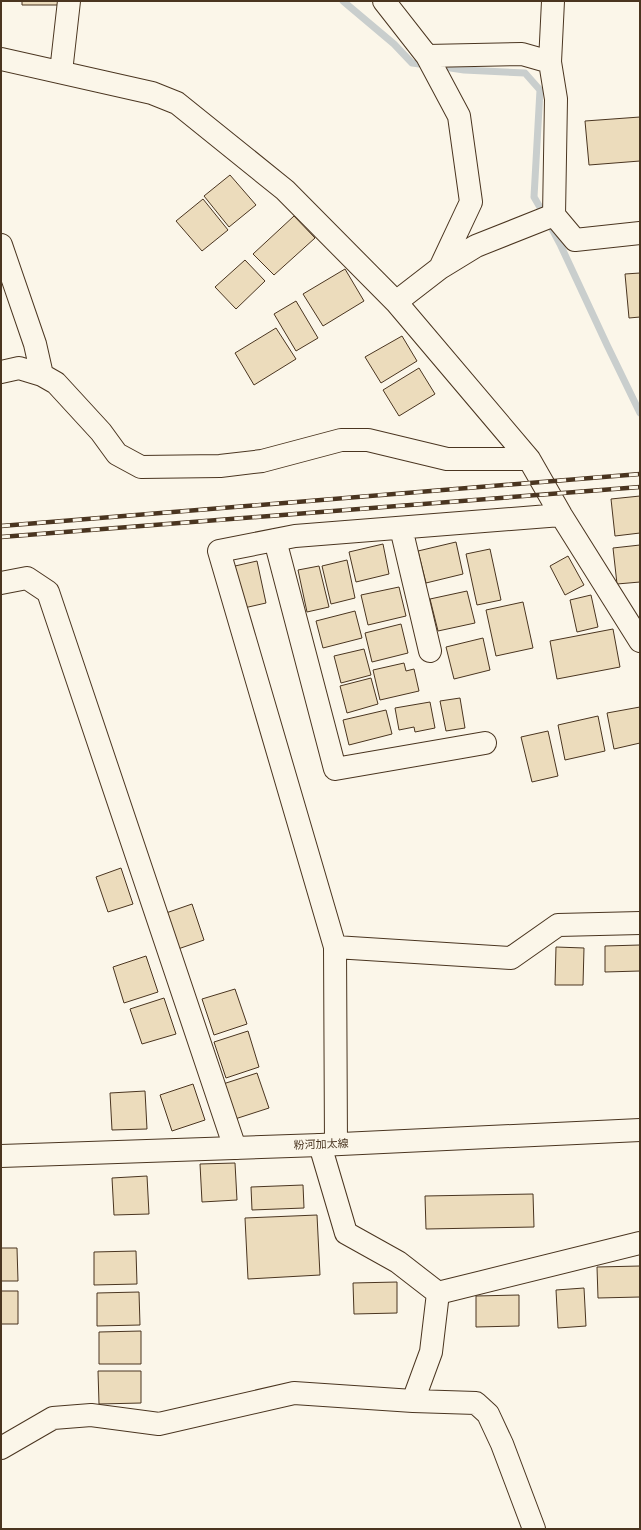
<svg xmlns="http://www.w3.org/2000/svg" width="641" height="1530" font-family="'PT Sans','Noto Sans JP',sans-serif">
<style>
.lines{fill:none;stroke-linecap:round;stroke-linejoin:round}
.stream{stroke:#c9cecd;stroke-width:7}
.building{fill:#ecdcbc;stroke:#4a3520}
.street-casing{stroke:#4a3520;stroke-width:24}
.primary-casing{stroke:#4a3520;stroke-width:24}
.street{stroke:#fbf6e9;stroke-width:22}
.primary{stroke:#fbf6e9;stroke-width:22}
.rail-casing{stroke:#4a3520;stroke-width:4.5}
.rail{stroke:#fbf6e9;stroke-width:3;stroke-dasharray:9;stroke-linecap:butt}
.labels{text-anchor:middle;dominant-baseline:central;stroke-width:3;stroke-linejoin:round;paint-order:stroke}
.street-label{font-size:11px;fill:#4a3520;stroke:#fbf6e9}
</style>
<rect width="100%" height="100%" fill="#fbf6e9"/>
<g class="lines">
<!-- stream -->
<path class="stream" d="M343 1 394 44 412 63 427 65
M437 66 464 70 525 73 540 90 534 197 545 216
M550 225 560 244 607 345 640 413"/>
</g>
<!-- building -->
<path class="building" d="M22 1H62V5H22Z
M640 117V161L589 165 585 121Z
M230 175 256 205 229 227 204 196Z
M203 199 228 230 202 251 176 221Z
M294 216 315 238 274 275 253 254Z
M245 260 265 281 236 309 215 287Z
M345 269 364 301 323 326 303 294Z
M640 273V317L629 318 625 274Z
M296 301 318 338 296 351 274 314Z
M276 328 296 359 254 385 235 353Z
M402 336 417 361 381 383 365 357Z
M419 368 435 394 399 416 383 390Z
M640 496V533L615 536 611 499Z
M456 542 463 574 426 583 418 551Z
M383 544 389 574 356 582 349 552Z
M640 545V582L617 584 613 548Z
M490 549 501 600 477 605 466 554Z
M568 556 584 585 565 595 550 566Z
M347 560 355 598 331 604 322 566Z
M257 561 266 603 244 608 235 566Z
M319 566 329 607 307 612 298 570Z
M399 587 406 616 368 625 361 595Z
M467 591 475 623 438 631 430 599Z
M591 595 598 627 577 632 570 600Z
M523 602 533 648 496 656 486 610Z
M355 611 362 638 323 648 316 621Z
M401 624 408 653 372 662 365 633Z
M613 629 620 667 557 679 550 641Z
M483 638 490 670 454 679 446 647Z
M364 649 371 675 341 683 334 656Z
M404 663 406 671 414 669 419 691 380 700 373 670Z
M371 678 378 704 347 713 340 686Z
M460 698 465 728 446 731 440 701Z
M430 702 435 728 415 732 414 727 399 730 395 708Z
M640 707V743L614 749 607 713Z
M386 710 392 734 349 745 343 720Z
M598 716 605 751 565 760 558 725Z
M548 731 558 776 532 782 521 737Z
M121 868 133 904 108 912 96 877Z
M192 904 204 940 178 949 166 913Z
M640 945V971L605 972V946Z
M556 947 584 948 583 985H555Z
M146 956 158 992 124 1003 113 967Z
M235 989 247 1024 214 1035 202 999Z
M164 998 176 1034 142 1044 130 1009Z
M248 1031 259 1067 226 1078 214 1042Z
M257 1073 269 1108 235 1119 223 1084Z
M193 1084 205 1120 172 1131 160 1095Z
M145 1091 147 1129 112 1130 110 1093Z
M235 1163 237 1200 202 1202 200 1164Z
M147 1176 149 1214 114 1215 112 1178Z
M303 1185 304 1208 252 1210 251 1187Z
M533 1194 534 1227 426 1229 425 1196Z
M317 1215 320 1275 248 1279 245 1218Z
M1 1248H17L18 1281H1Z
M136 1251 137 1284 94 1285V1252Z
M640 1266V1297L598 1298 597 1267Z
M397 1282V1313L354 1314 353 1283Z
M584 1288 586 1326 558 1328 556 1290Z
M1 1291H18V1324H1Z
M139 1292 140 1325 97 1326V1293Z
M519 1295V1326L476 1327V1296Z
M141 1331V1364H99V1332Z
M98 1371H141V1403L99 1404Z"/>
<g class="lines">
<defs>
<path id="street" d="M384 1 427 56 459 116 471 202 440 268 396 302
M427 56 522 54 550 62
M1 59 152 93 177 103 285 190 396 302 529 459 561 515 640 641
M61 72 69 1
M554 215 575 240 640 233
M1 245 35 344 42 375
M440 268 476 246 554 215 556 99 550 62 553 1
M1 372 19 368 42 375 56 383 101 432 117 454 141 467 220 466 262 461 341 440H368L447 459H529
M401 528 430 651
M275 540 335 769 485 743
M1 583 27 578 48 592 235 1148
M335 947 511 958 558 925 640 923
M336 1144 335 947 219 551 295 536 561 515
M320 1145 346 1233 398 1262 438 1293
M438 1293 640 1243
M413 1401 431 1352 438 1293
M1 1448 53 1418 91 1415 159 1424 294 1393 413 1401 476 1403 488 1414 502 1444 534 1529"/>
<path id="primary" d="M1 1156 320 1145 640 1130"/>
</defs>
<!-- street casing -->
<use href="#street" class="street-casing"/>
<!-- primary casing -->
<use href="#primary" class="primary-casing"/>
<!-- street -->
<use href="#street" class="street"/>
<!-- primary -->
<use href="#primary" class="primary"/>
<defs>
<path id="rail" d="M1 526 640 474
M1 537 640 487"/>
</defs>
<!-- rail casing -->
<use href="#rail" class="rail-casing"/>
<!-- rail -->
<use href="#rail" class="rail"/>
</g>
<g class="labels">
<!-- street labels -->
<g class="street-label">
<text transform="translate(321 1144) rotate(-2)">粉河加太線</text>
</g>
</g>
<!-- border -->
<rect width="641" height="1530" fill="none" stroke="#4a3520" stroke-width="4"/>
</svg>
